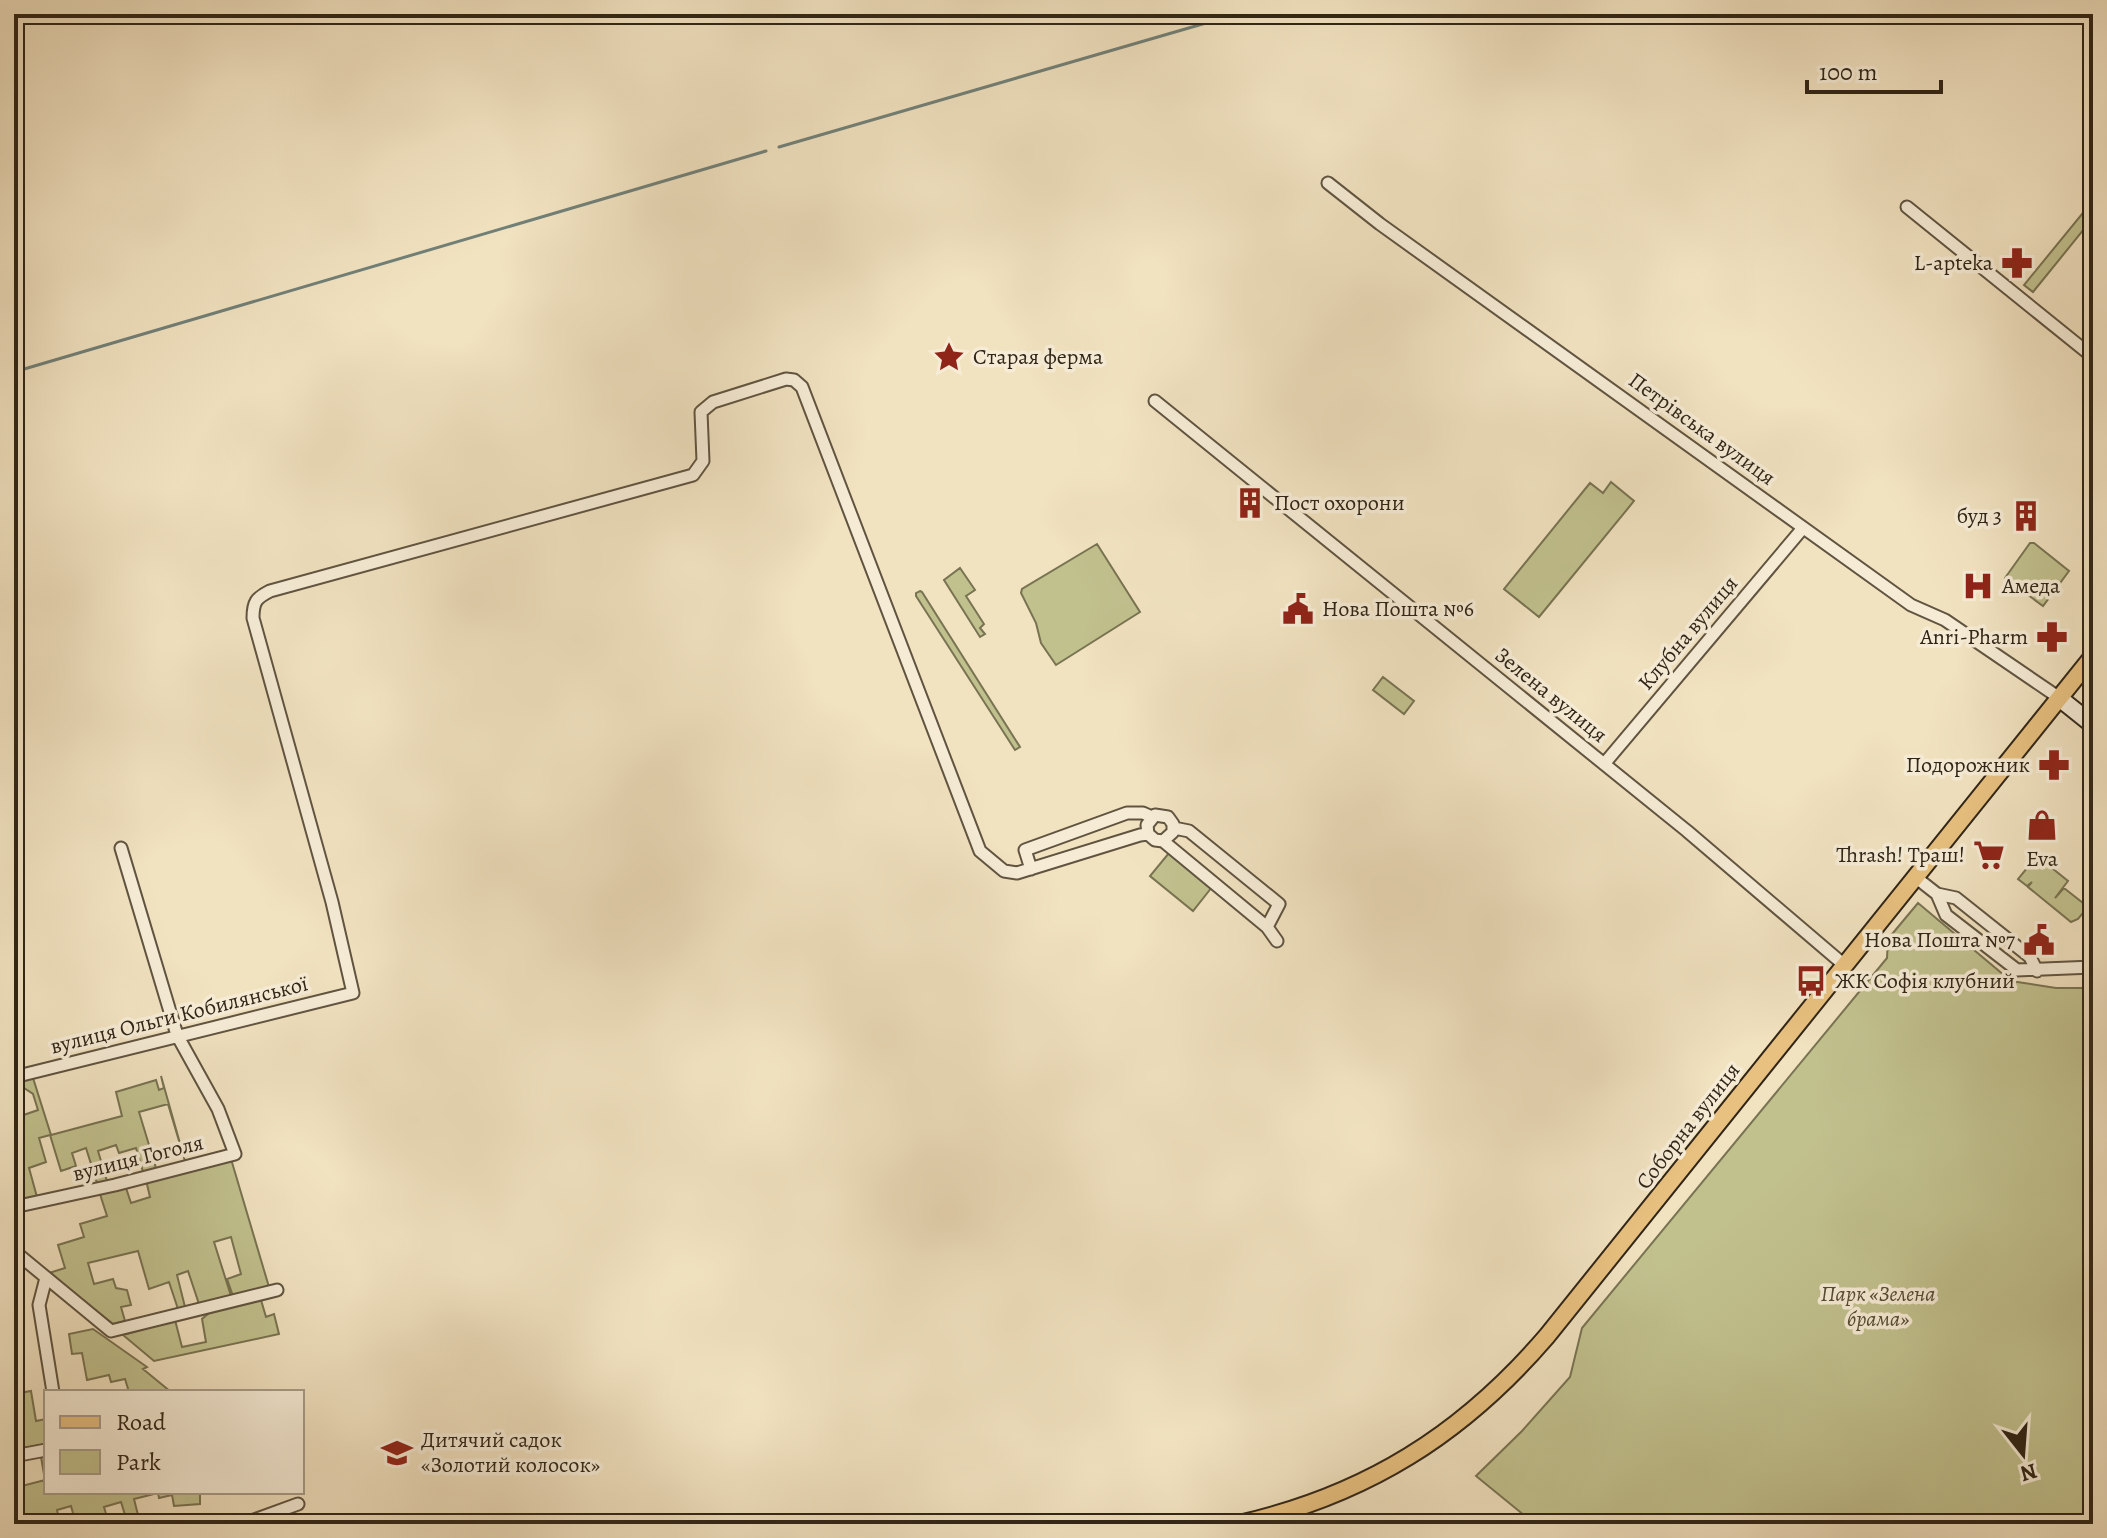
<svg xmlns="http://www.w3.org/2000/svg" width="2107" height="1538" font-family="Alegreya,serif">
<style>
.green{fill:#c1c18e;stroke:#787352;stroke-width:2}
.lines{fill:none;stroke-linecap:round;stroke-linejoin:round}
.stream{stroke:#718078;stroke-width:3}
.street-casing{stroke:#605441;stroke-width:15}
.secondary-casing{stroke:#302517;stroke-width:20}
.primary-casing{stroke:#302517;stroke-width:20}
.street{stroke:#f6ecd6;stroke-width:11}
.secondary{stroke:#f6ecd6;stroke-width:16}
.primary{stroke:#e8c180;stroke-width:16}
.labels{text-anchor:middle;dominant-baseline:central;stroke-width:7;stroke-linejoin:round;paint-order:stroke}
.poi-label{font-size:22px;fill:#302517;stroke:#f6ecd6;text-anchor:end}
.street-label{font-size:22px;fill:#302517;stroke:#f6ecd6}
.park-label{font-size:22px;font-style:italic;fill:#544c35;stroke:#f6ecd6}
</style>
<rect width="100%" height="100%" fill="#f1e2c0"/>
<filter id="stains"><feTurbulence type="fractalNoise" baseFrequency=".0025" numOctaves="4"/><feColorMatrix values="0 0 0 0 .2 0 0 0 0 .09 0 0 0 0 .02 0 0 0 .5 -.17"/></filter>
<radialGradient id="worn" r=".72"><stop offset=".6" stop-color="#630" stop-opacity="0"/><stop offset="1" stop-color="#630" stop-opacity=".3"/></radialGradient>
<!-- green -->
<path class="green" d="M2091 203 2093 205V218L2033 292 2024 285Z
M1611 482 1634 501 1539 617 1504 589 1590 483 1603 493Z
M2030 543H2034L2069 571 2043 606 2005 578Z
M1097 544 1140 612 1056 665 1041 643 1036 623 1021 593 1022 589Z
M960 568 975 590 966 596 984 624 980 628 985 634 980 637 944 580Z
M920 591 922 592 1020 747 1015 750 916 596V593Z
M1383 677 1414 701 1404 714 1373 690Z
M1169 853 1212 887 1193 911 1150 876Z
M2037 856 2068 881 2055 898 2064 888 2088 907 2078 919 2071 922 2028 887 2032 882 2027 886 2018 879Z
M1918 903 2011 981 2056 988H2093V1524H1535L1476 1476 1522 1431 1570 1377 1582 1328 1887 958 1888 939Z
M161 1076 185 1161 168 1104 139 1112 156 1168 143 1172 136 1148 119 1153 116 1145 98 1151 107 1181 97 1183 86 1148 72 1153 76 1166 61 1171 50 1135 39 1138 46 1162 29 1168 37 1197 14 1201V1144L22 1142 15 1118 38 1110 33 1094 21 1086 20 1081 33 1078 51 1135 122 1116 116 1092 156 1080 159 1090 164 1088Z
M231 1159 269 1287 233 1296 227 1279 241 1274 231 1237 214 1242 231 1296 199 1304 188 1271 177 1275 185 1307 178 1309 169 1282 149 1289 138 1251 88 1263 94 1284 113 1279 116 1288 127 1290 131 1305 121 1307 125 1321 113 1324 49 1273 65 1268 58 1245 84 1237 80 1224 107 1216 99 1191 125 1185 131 1203 150 1197 146 1180Z
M261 1300 266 1317 274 1314 279 1334 154 1361 123 1335 175 1320 182 1347 206 1342 202 1319 209 1313Z
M93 1329 147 1367 143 1369 171 1392H129L125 1379 111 1382 109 1375 87 1380 82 1353 72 1354 69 1334Z
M14 1366 19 1393 31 1391 36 1421 46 1419V1444L24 1448 20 1421 14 1422Z
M46 1456V1492H200V1504L174 1506 172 1495 159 1498 158 1493 134 1499 140 1523 113 1524 111 1520 125 1515 121 1502 104 1507 109 1524H76L71 1506 57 1510 60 1524H14V1488L45 1480 41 1457Z"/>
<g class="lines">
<!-- stream -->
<path class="stream" d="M779 147 1237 14
M14 372 766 151"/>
<defs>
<path id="street" d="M1328 183 1380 224 1911 605 1945 620 2058 697
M1907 207 2093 357
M1155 401 1687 831 1843 964
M1604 764 1803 528
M1174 828 1189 831 1279 904 1267 927
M1163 841 1267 927 1277 941
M1031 869 1025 850 1127 813H1143L1152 817
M1914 876 1937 894 1956 898 2030 957 2037 971
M1937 894 1946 915 2017 970 2093 967
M14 1077 353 993 332 902 253 618C253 602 256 598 270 591L693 475 703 461 701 412 713 402 786 379 794 380 802 387 980 851 1004 871 1017 873 1140 835 1148 834 1155 840 1163 841 1173 832V824L1168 817 1155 815 1147 825 1148 834
M14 1207 115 1185 235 1154 218 1109 177 1035 121 848
M14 1251 111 1331 277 1290
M46 1278 39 1305 53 1392
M14 1456 46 1450
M243 1524 298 1504"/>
<path id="secondary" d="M2058 697 2093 725"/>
<path id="primary" d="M1239 1524C1366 1495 1462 1435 1547 1336L2093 656"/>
</defs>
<!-- street casing -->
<use href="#street" class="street-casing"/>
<!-- secondary casing -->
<use href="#secondary" class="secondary-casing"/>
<!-- primary casing -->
<use href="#primary" class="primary-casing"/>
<!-- street -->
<use href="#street" class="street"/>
<!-- secondary -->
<use href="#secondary" class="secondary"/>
<!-- primary -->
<use href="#primary" class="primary"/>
</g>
<!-- icons -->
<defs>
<symbol id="pharmacy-bare" viewBox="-9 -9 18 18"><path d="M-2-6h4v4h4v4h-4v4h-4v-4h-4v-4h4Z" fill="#8f2418" stroke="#f6ecd6" stroke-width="2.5" paint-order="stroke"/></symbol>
<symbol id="sight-bare" viewBox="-9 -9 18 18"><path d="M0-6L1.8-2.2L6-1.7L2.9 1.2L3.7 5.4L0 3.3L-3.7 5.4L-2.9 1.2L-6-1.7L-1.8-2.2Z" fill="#8f2418" stroke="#f6ecd6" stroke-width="2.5" paint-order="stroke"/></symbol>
<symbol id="building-bare" viewBox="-9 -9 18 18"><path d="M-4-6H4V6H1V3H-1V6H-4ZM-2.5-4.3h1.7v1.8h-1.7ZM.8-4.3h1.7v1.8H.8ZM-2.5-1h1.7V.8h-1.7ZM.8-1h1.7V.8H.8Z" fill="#8f2418" stroke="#f6ecd6" stroke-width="2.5" paint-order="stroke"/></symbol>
<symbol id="hospital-bare" viewBox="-9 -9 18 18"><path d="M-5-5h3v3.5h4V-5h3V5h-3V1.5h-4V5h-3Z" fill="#8f2418" stroke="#f6ecd6" stroke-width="2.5" paint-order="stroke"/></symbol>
<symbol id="civic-bare" viewBox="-9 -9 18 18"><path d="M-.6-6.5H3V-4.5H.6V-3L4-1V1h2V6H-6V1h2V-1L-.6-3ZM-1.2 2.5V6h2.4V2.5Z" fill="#8f2418" stroke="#f6ecd6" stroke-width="2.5" paint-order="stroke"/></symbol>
<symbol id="shop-bare" viewBox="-9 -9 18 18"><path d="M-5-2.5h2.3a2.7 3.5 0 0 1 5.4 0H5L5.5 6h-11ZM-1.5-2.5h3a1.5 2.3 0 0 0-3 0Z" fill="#8f2418" stroke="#f6ecd6" stroke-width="2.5" paint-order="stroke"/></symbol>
<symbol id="supermarket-bare" viewBox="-9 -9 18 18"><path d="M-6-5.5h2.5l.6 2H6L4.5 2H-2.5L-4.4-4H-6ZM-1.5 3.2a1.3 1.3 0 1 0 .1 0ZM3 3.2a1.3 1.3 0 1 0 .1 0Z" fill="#8f2418" stroke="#f6ecd6" stroke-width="2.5" paint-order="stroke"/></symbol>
<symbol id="bus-bare" viewBox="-9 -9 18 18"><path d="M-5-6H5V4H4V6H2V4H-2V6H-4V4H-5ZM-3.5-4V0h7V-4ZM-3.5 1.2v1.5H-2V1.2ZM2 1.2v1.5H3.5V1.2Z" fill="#8f2418" stroke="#f6ecd6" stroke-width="2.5" paint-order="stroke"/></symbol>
<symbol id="school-bare" viewBox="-9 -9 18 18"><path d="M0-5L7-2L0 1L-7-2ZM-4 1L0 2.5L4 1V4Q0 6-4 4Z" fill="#8f2418" stroke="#f6ecd6" stroke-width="2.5" paint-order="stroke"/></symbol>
</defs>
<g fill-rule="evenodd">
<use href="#pharmacy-bare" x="1995" y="241" width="44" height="44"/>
<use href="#sight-bare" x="927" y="335" width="44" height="44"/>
<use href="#building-bare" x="1228" y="481" width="44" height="44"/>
<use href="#building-bare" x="2004" y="494" width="44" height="44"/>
<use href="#hospital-bare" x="1956" y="564" width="44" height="44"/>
<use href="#civic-bare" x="1276" y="587" width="44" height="44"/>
<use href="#pharmacy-bare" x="2030" y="615" width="44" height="44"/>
<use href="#pharmacy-bare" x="2032" y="743" width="44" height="44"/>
<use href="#shop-bare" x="2020" y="803" width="44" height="44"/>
<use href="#supermarket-bare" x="1967" y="833" width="44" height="44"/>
<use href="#civic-bare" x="2017" y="918" width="44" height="44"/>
<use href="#bus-bare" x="1789" y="959" width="44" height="44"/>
<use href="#school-bare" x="375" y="1431" width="44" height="44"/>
</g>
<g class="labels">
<!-- poi labels -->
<g class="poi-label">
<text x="1993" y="263">L-apteka</text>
<text x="973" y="357" text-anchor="start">Старая ферма</text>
<text x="1274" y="503" text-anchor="start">Пост охорони</text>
<text x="2002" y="516">буд 3</text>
<text x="2002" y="586" text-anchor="start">Амеда</text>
<text x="1322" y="609" text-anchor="start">Нова Пошта №6</text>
<text x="2028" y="637">Anri-Pharm</text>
<text x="2030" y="765">Подорожник</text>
<text x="1965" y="855">Thrash! Траш!</text>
<text x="2042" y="859" text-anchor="middle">Eva</text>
<text x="2015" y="940">Нова Пошта №7</text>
<text x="1835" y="981" text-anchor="start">ЖК Софія клубний</text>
<text x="421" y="1440" text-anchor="start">Дитячий садок<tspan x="421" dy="25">«Золотий колосок»</tspan></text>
</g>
<!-- street labels -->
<g class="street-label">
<text transform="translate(1702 429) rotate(36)">Петрівська вулиця</text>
<text transform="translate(1688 633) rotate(-50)">Клубна вулиця</text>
<text transform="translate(1551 695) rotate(39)">Зелена вулиця</text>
<text transform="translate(179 1015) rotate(-14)">вулиця Ольги Кобилянської</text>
<text transform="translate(1688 1126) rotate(-52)">Соборна вулиця</text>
<text transform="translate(138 1158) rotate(-14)">вулиця Гоголя</text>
</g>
<!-- park labels -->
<g class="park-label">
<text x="1878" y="1294">Парк «Зелена<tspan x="1878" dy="25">брама»</tspan></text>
</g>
</g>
<!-- margin -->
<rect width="2107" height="1538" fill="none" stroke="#f1e2c0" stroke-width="48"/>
<rect x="16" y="16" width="2075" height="1506" fill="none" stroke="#302517" stroke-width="4"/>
<rect x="24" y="24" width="2059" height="1490" fill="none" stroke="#302517" stroke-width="2"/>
<!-- legend -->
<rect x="44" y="1390" width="260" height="104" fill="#f6ecd6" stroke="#a79c8a" stroke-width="2"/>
<rect x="60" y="1416" width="40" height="12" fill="#e8c180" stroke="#a79c8a" stroke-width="2"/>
<text x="116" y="1430" font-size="24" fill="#302517">Road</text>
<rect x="60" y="1450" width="40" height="24" fill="#c1c18e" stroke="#a79c8a" stroke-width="2"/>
<text x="116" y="1470" font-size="24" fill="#302517">Park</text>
<!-- north arrow -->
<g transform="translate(2023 1454) rotate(163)" stroke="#f6ecd6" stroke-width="6" paint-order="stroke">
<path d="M0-6L14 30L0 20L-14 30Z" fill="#302517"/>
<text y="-12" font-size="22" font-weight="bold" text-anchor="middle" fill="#302517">N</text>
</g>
<!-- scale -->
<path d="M1807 80v12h134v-12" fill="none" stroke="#302517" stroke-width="4"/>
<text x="1819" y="80" font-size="24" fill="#302517" stroke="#f6ecd6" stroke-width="6" paint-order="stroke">100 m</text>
<rect width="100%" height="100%" filter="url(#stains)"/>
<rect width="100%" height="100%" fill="url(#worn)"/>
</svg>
